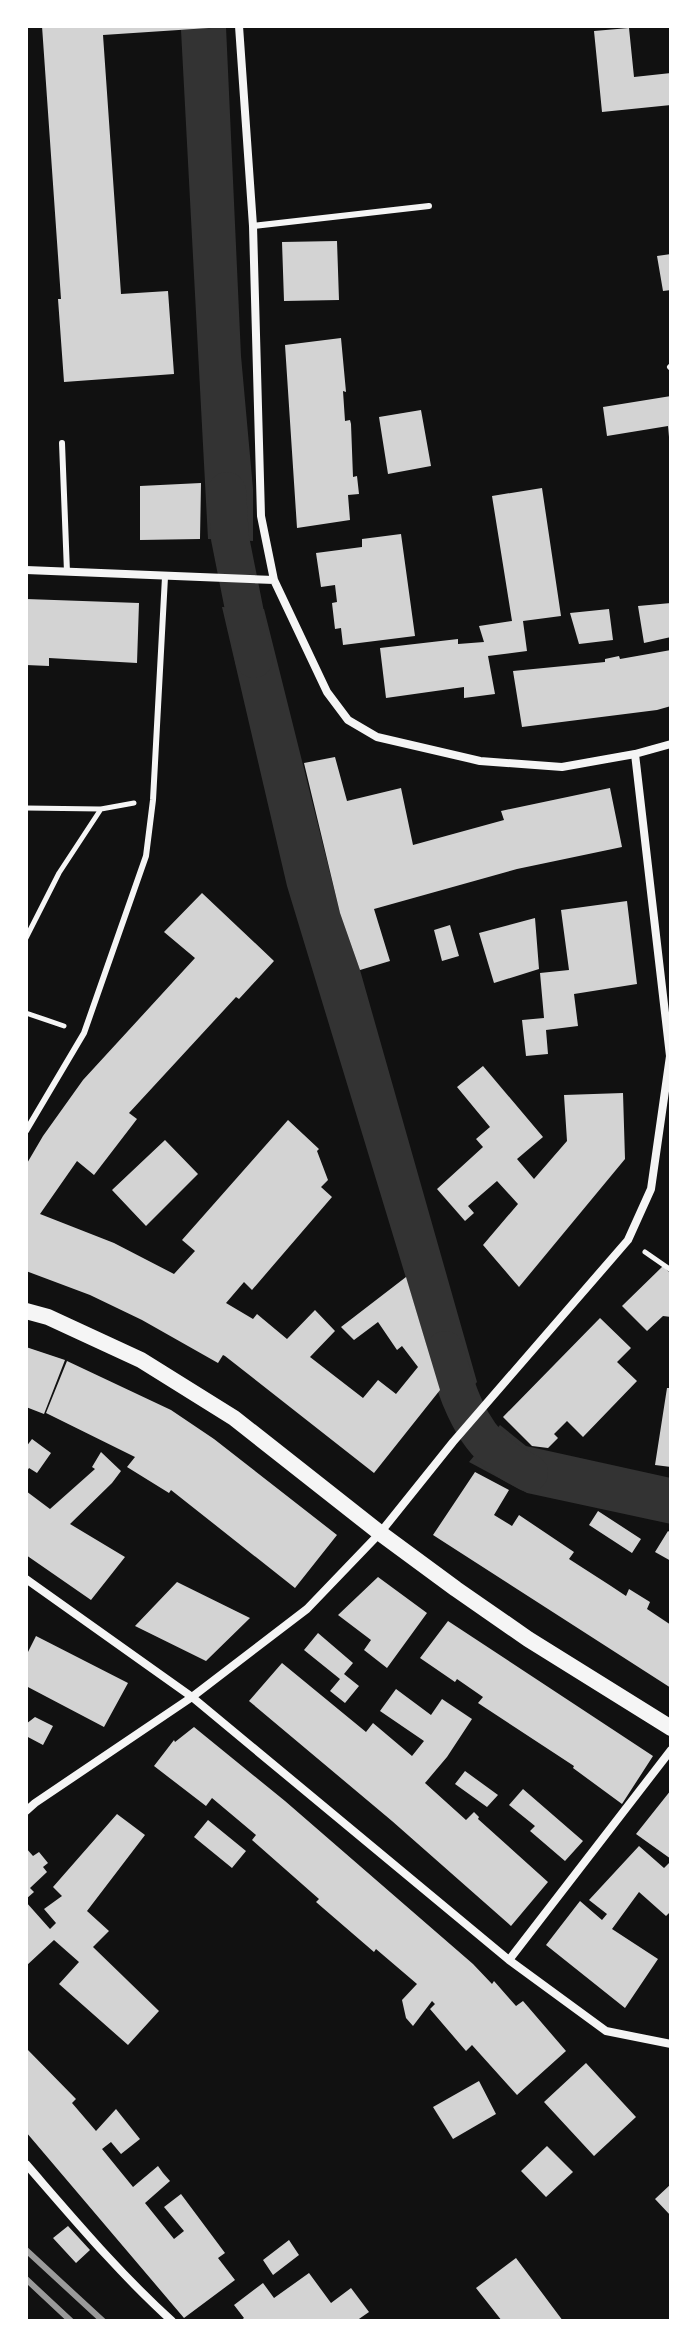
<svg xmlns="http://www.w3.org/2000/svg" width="697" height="2347" font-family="'Archivo Narrow',sans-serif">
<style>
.water{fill:#333}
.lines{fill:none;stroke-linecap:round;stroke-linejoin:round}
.canal{stroke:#333;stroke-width:38}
.building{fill:#d3d3d3}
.path{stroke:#f5f5f5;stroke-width:5}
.service{stroke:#f5f5f5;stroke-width:6}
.minor{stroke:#f5f5f5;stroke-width:8}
.secondary{stroke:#f5f5f5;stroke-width:16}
.rail{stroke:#9a9a9a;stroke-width:6}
</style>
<rect width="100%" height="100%" fill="#111"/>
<!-- water -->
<path class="water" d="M226 27 241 356 253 489V541L208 539 181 30Z
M222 607 264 609 340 913 360 970 477 1382 449 1414 440 1390 287 886Z
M500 1425 526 1446 671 1478V1524L527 1493 469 1462Z"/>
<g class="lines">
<!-- canal -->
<path class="canal" d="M227 491 230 538 254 659
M445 1350C455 1387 469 1432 501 1456 510 1463 520 1468 529 1473"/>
</g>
<!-- building -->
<path class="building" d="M42 26H209V28L103 35 121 294 168 291 174 374 64 382 58 299H61Z
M629 28 634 77 671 73V105L602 112 594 31Z
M337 241 339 300 284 301 282 242Z
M671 254V290L663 291 657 256Z
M341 338 346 392 343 391 345 421 350 420 351 424 353 477 357 476 359 494 348 495 350 520 297 528 285 345Z
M671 396V437H669L668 426 607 436 603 407Z
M421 410 431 466 388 474 379 417Z
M201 483 200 539 140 540V486Z
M542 488 561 616 523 621 527 651 488 656 495 694 464 698V687L386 698 380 648 458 639V644L484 642 479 626 512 621 492 496Z
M401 534 415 636 343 645 341 628 335 629 332 603 337 602 335 585 321 587 316 553 362 547V539Z
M26 599 139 603 137 663 49 658V666L26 665Z
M671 603V637L644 643 638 606Z
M609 609 613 640 579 644 570 613Z
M671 650V706L657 710 522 727 513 671 605 662V659L619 656 620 659Z
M335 757 347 801 401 788 413 845 504 820 501 811 610 788 622 847 517 869 374 909 390 961 360 970 340 913 304 763Z
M202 893 274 961 239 999 236 997 129 1113 137 1119 94 1175 77 1161 40 1214 114 1243 174 1274 195 1251 182 1240 288 1120 319 1149 317 1151 328 1180 321 1187 332 1197 252 1290 244 1282 226 1303 253 1319 257 1314 287 1339 315 1310 335 1331 310 1357 363 1398 378 1380 396 1394 418 1367 402 1346 397 1350 378 1322 354 1340 341 1327 406 1277 440 1390 374 1473 225 1356 223 1355 218 1363 142 1320 90 1295 26 1271V1165L43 1136 83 1080 195 958 164 932Z
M627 901 637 984 574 994 578 1026 546 1030 548 1054 526 1056 522 1020 544 1018 540 973 569 970 561 910Z
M535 918 539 969 494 983 479 933Z
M450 925 459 956 442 961 434 930Z
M483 1066 543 1137 517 1159 534 1179 567 1141 564 1095 623 1093 625 1159 519 1287 483 1245 518 1204 497 1181 468 1206 474 1213 465 1221 437 1189 483 1147 476 1139 490 1127 457 1087Z
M165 1140 198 1174 146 1226 112 1190Z
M663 1266 671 1274V1317L663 1316 647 1331 622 1306Z
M600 1318 631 1348 617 1362 637 1381 583 1437 567 1421 554 1434 558 1438 548 1448 532 1446 503 1417Z
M26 1347 65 1360 44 1414 26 1407Z
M67 1361 171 1410 214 1439 337 1535 295 1588 171 1490 169 1493 127 1467 135 1457 46 1413Z
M667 1388H671V1467L655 1465Z
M32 1439 51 1453 37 1473 29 1468 26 1473V1447Z
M101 1452 121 1471 112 1483 70 1524 125 1557 91 1600 26 1555V1491L50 1509 95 1469 92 1467Z
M475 1472 509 1490 494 1515 512 1526 519 1515 574 1552 569 1559 611 1586 626 1596 629 1589 650 1602 647 1609 671 1625V1688L433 1535Z
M598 1511 641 1539 632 1553 589 1525Z
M668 1531 671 1533V1561L655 1552Z
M378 1577 427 1613 387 1668 364 1650 371 1640 338 1615Z
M177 1582 250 1618 206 1661 135 1626Z
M448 1621 653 1756 622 1804 573 1768 574 1766 478 1703 483 1697 457 1679 455 1682 420 1658Z
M318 1633 353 1663 344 1674 359 1686 345 1703 330 1691 340 1679 304 1650Z
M36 1636 128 1683 104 1727 26 1686V1656Z
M282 1663 366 1732 373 1723 412 1756 424 1741 380 1711 396 1689 431 1715 442 1699 472 1719 447 1757 425 1783 466 1820 474 1812 479 1817 478 1819 548 1882 511 1926 392 1821 249 1701Z
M35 1717 53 1726 43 1745 26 1736V1724Z
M194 1727 285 1801 473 1964 492 1984 494 1981 516 2006 523 2001 566 2051 517 2095 472 2045 466 2051 430 2009 435 2004 432 2001 413 2026 406 2018 402 2000 417 1984 376 1949 374 1952 316 1902 319 1899 252 1840 256 1835 212 1798 206 1806 154 1766 174 1740 175 1742Z
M465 1771 498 1795 487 1807 455 1784Z
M523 1789 583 1841 565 1861 530 1831 535 1826 509 1805Z
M671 1790V1859L636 1834Z
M117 1814 145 1835 87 1911 109 1931 93 1947 159 2011 128 2045 59 1984 79 1962 54 1940 26 1966V1902L50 1929 56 1923 44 1909 62 1896 53 1887Z
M208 1820 246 1851 232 1868 194 1837Z
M639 1846 664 1868 671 1861V1911L666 1916 639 1892 612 1929 658 1959 625 2008 546 1945 580 1901 602 1920 607 1914 589 1900Z
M26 1848 33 1856 39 1852 48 1863 43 1867 47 1872 30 1888 34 1892 26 1899Z
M26 2048 76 2099 72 2103 96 2131 116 2109 140 2139 121 2154 111 2142 102 2149 133 2187 158 2166 163 2173 170 2181 145 2203 174 2239 184 2231 164 2207 181 2194 225 2253 218 2258 235 2280 184 2318 26 2132Z
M586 2063 636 2117 594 2156 544 2102Z
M479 2081 496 2114 453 2139 433 2107Z
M547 2146 573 2172 546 2197 521 2171Z
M671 2184V2216L655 2199Z
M68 2226 90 2250 76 2263 53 2238Z
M289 2240 299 2255 273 2275 263 2260Z
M516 2258 563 2321H502L476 2288Z
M309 2273 331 2303 351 2288 369 2312 356 2321H310L309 2319 306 2321H240L244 2318 234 2305 263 2283 274 2298Z"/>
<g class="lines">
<!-- path -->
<path class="path" d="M26 808 100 809
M26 938 59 873 101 809 134 803
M26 1013 64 1026
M645 1252 671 1270"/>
<!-- service -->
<path class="service" d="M253 226 429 206
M670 367 671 368
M62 443 67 572
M26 1131 84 1033 146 856 153 800 165 577"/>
<!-- minor -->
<path class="minor" d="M239 26 253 226 261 516 274 580 327 692 348 720 377 737 480 761 562 767 635 754 671 744
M26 570 274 580
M26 1579 192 1697 509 1960 606 2031 671 2044
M26 1811 35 1803 192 1697 307 1609 380 1533 453 1442 628 1240 651 1189 670 1056 635 754
M509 1960 671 1750
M26 2164C73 2218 119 2273 172 2321"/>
<!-- secondary -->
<path class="secondary" d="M26 1311 48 1317 141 1360 234 1418 380 1533 456 1589 528 1639 671 1728"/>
<!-- rail -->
<path class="rail" d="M26 2250 103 2321
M26 2279 71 2321"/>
</g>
<!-- border -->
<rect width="697" height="2347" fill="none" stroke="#ffffff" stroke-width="56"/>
</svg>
